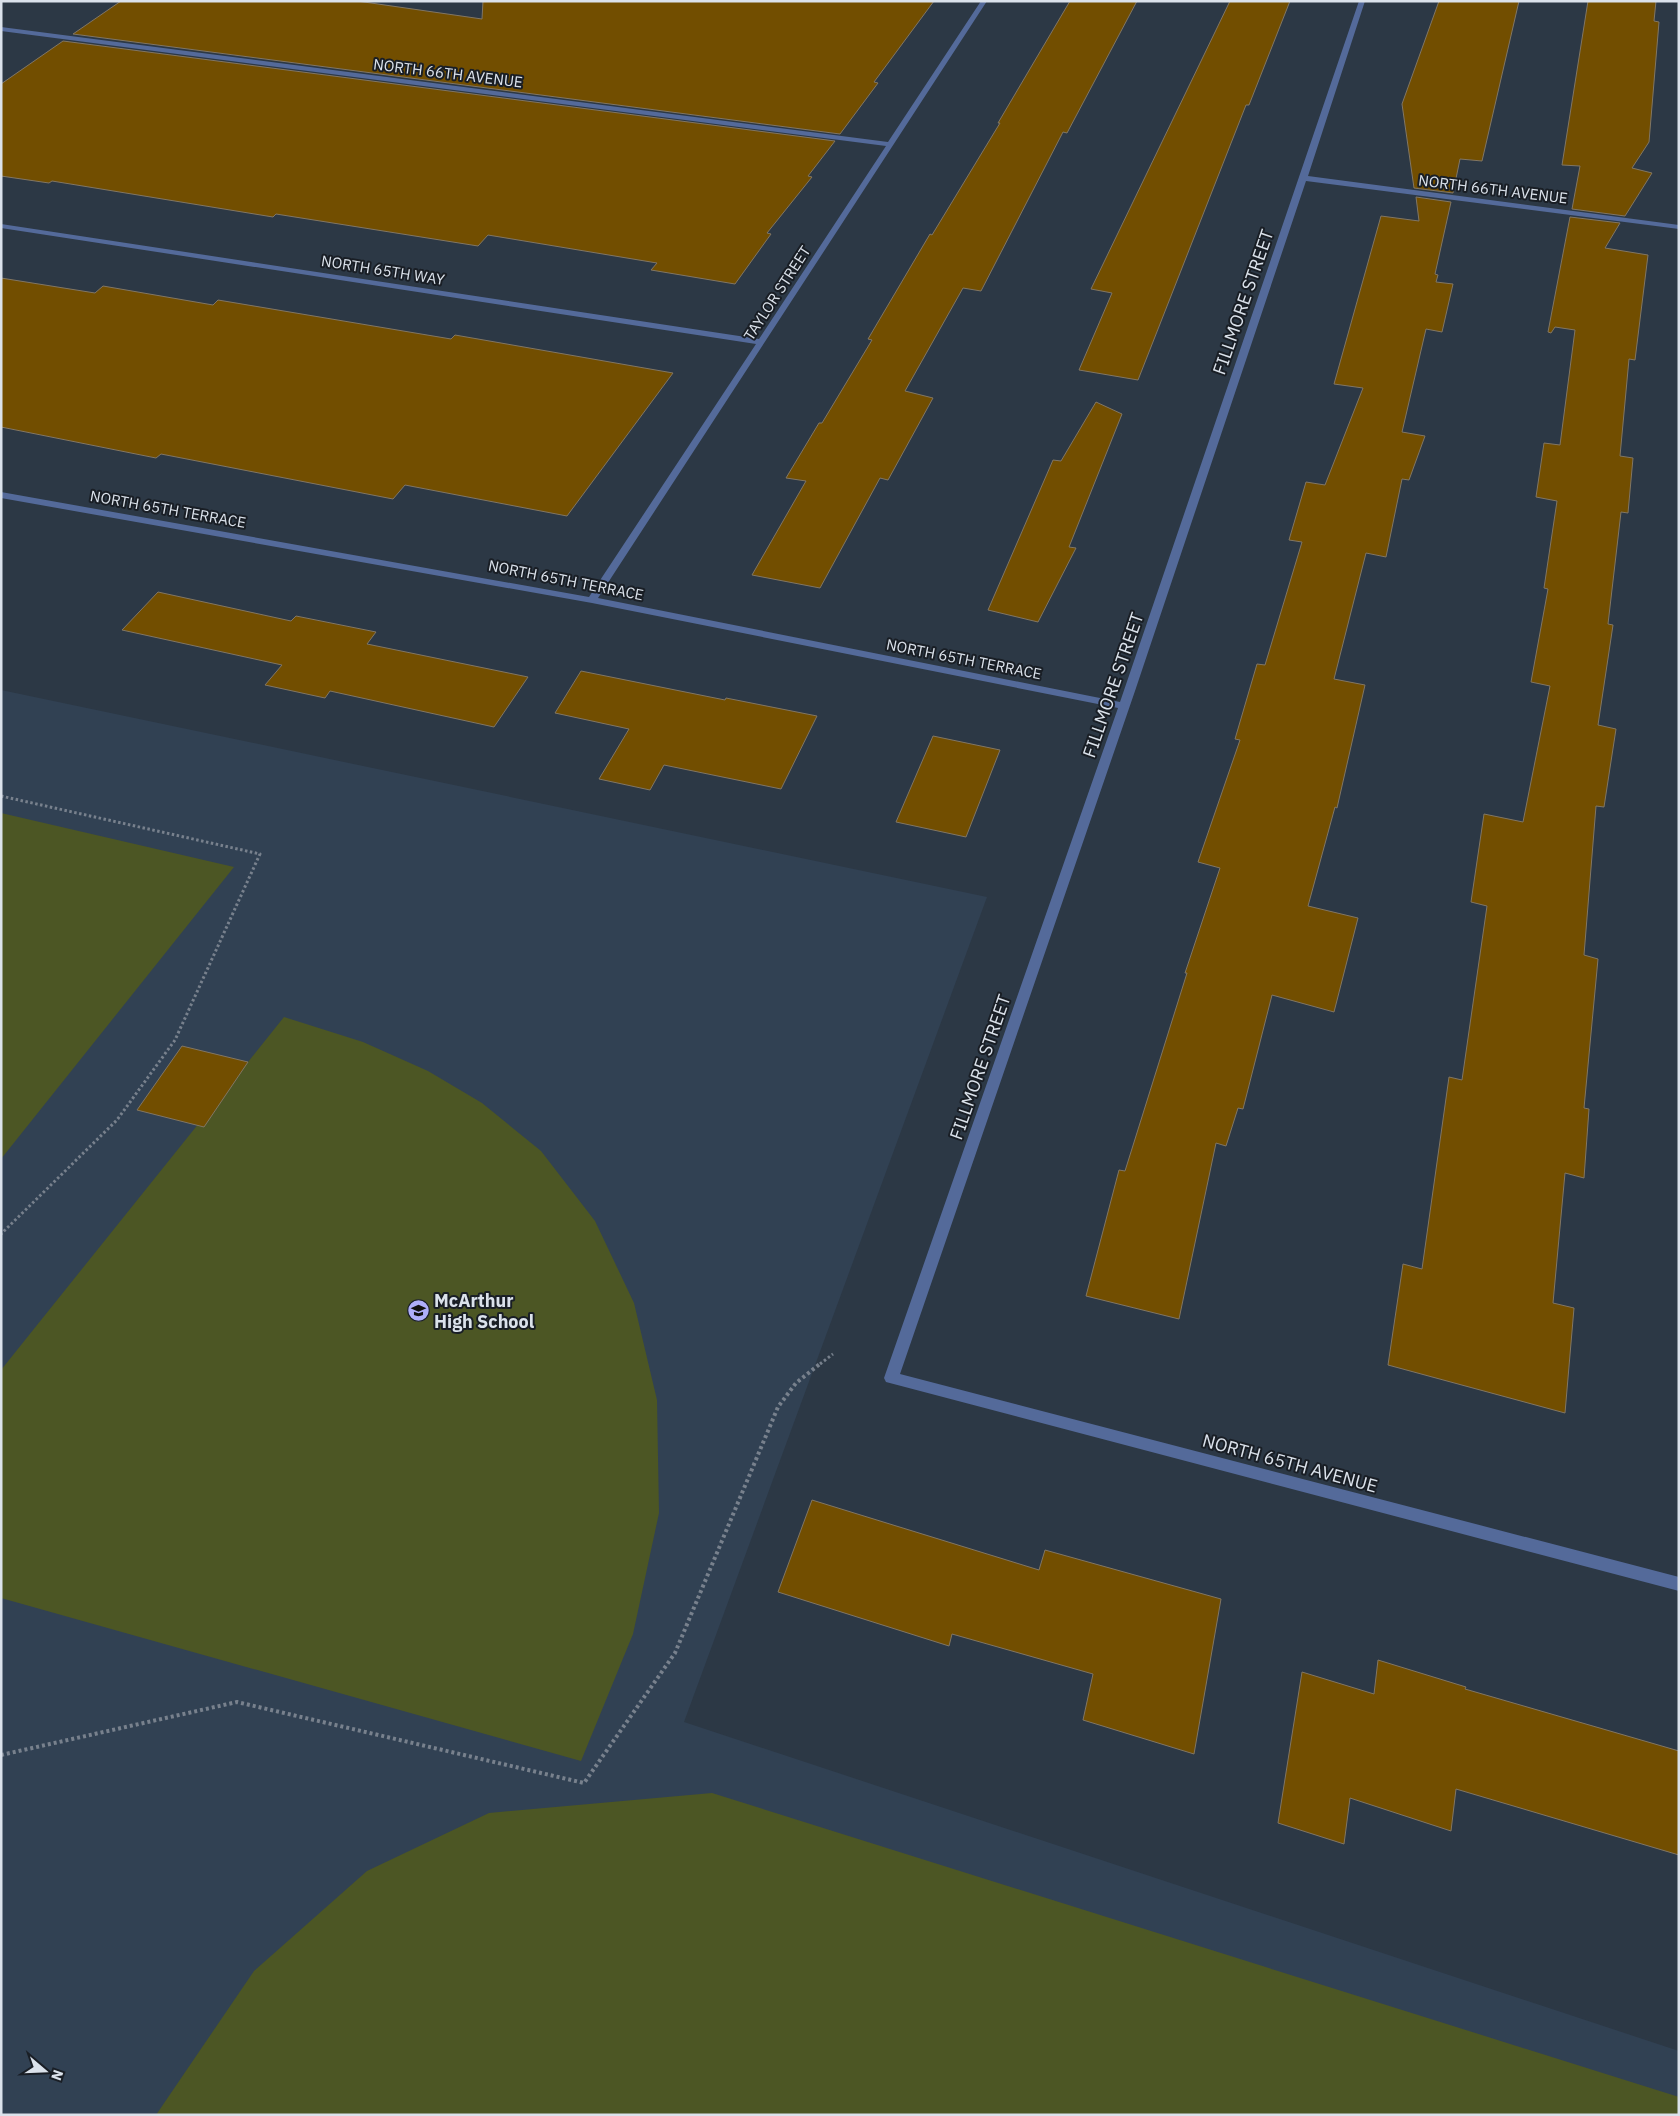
<svg xmlns="http://www.w3.org/2000/svg" width="1680" height="2116" font-family="'IBM Plex Sans',sans-serif">
<style>
.built{fill:#314153}
.green{fill:#4c5624}
.building{fill:#724e00;stroke:#817664}
.lines{fill:none;stroke-linecap:round;stroke-linejoin:round}
.path-far1{stroke:#78818d;stroke-width:3;stroke-dasharray:2.5 2.5;stroke-linecap:butt}
.path{stroke:#78818d;stroke-width:4;stroke-dasharray:3 3;stroke-linecap:butt}
.minor{fill:#546a9a;fill-rule:evenodd}
.labels{text-anchor:middle;dominant-baseline:central;stroke-width:4;stroke-linejoin:round;paint-order:stroke}
.far-street-label{font-size:15px;fill:#dbe2eb;stroke:#191e25}
.street-label{font-size:18px;fill:#dbe2eb;stroke:#191e25}
.poi-label{font-size:18px;font-weight:bold;fill:#dbe2eb;stroke:#191e25;text-anchor:start}
</style>
<rect width="100%" height="100%" fill="#2c3845"/>
<!-- built -->
<path class="built" d="M1 690 987 897 684 1722 1679 2051V2115H1Z"/>
<!-- green -->
<path class="green" d="M1 813 234 867 1 1159Z
M284 1017 363 1042 428 1071 482 1103 541 1151 595 1221 634 1303 657 1400 659 1513 633 1634 581 1761 1 1598V1370Z
M712 1793 1679 2097V2115H156L254 1971 367 1871 489 1813Z"/>
<!-- building -->
<path class="building" d="M121 1H357L482 19 483 1H934L874 82 878 83 840 134 73 34Z
M1070 1H1137L1067 133 1063 132 981 291 963 288 905 391 933 398 888 480 880 478 820 588 752 575 806 481 786 478 819 423H822L872 340 868 339 930 234 932 235 1000 123H998Z
M1230 1H1290L1249 105H1246L1138 380 1079 370 1112 293 1091 289Z
M1439 1H1519L1482 161 1460 159 1453 193 1414 188 1402 104Z
M1588 1H1656L1654 21 1659 22 1649 142 1632 168 1652 173 1625 216 1572 209 1580 166 1562 165Z
M63 41 835 141 808 176 812 177 767 233 771 234 735 284 651 270 657 263 488 235 478 246 276 214 273 217 52 181 49 183 1 176V84Z
M1416 197 1451 202 1435 274 1438 275 1436 282 1453 284 1442 332 1426 329 1402 432 1425 436 1409 480 1402 479 1386 557 1366 553 1334 679 1365 685 1337 808 1335 807 1308 906 1358 918 1334 1012 1272 995 1243 1109 1238 1108 1226 1146 1216 1143 1179 1319 1086 1296 1119 1170 1125 1171 1187 973H1185L1220 868 1198 862 1240 740 1235 739 1257 664 1265 665 1302 542 1289 540 1306 482 1325 485 1363 388 1334 384 1381 216 1419 221Z
M1570 217 1620 223 1605 248 1648 255 1635 360 1629 359 1620 456 1633 458 1628 513 1621 512 1608 624 1613 625 1598 725 1616 729 1604 807 1596 806 1584 955 1598 959 1584 1108 1589 1109 1584 1178 1565 1173 1553 1303 1574 1308 1565 1413 1388 1365 1403 1264 1422 1269 1449 1077 1462 1080 1487 906 1471 902 1484 814 1523 822 1550 686 1531 682 1548 589 1544 588 1557 501 1536 497 1544 443 1560 445 1575 330 1555 327 1551 333 1548 332Z
M1 278 95 293 103 286 213 305 218 300 451 339 455 335 673 373 567 516 405 485 393 499 161 454 156 458 1 427Z
M1096 402 1122 414 1069 547 1076 548 1038 622 988 610 1053 460 1061 461Z
M158 592 291 621 296 616 376 632 367 644 528 677 494 727 330 691 325 698 265 685 282 665 122 630Z
M581 671 725 700 726 698 817 716 781 789 664 765 650 790 599 779 629 729 555 713Z
M933 736 1000 750 966 837 896 822Z
M182 1046 248 1062 204 1127 137 1110Z
M812 1500 1039 1570 1045 1550 1221 1599 1194 1754 1083 1720 1093 1674 952 1634 949 1646 778 1592Z
M1378 1660 1466 1687 1465 1689 1679 1751V1855L1456 1789 1451 1831 1350 1798 1344 1844 1278 1823 1302 1672 1374 1694Z"/>
<g class="lines">
<!-- path-far1 -->
<path class="path-far1" d="M1 796 260 854 175 1040 117 1120 1 1234
M820 1364 833 1354"/>
<!-- path -->
<path class="path" d="M1 1755 237 1702 584 1783 675 1653 778 1407 796 1383 821 1363"/>
<!-- minor -->
<path class="minor" d="M981 1H987L598 598 1120 702 1359 1H1365L1308 176 1679 225V229L1306 181 1135 691 900 1374 1679 1577V1591L886 1382 884 1378 1118 708 592 603 1 498V492L589 597 756 344 1 228V224L759 339 886 146 1 31V27L888 142Z"/>
</g>
<!-- icons -->
<defs>
<symbol id="school-disc" viewBox="-11 -11 22 22"><circle r="9.5" fill="#aeaefa" stroke="#191e25"/><path d="M0-5L7-2L0 1L-7-2ZM-4 1L0 2.5L4 1V4Q0 6-4 4Z" fill="#111"/></symbol>
</defs>
<g fill-rule="evenodd">
<use href="#school-disc" x="406" y="1298" width="25" height="25"/>
</g>
<g class="labels">
<!-- far-street labels -->
<g class="far-street-label">
<text transform="translate(448 73) rotate(7)">NORTH 66TH AVENUE</text>
<text transform="translate(1493 189) rotate(7)">NORTH 66TH AVENUE</text>
<text transform="translate(383 270) rotate(9)">NORTH 65TH WAY</text>
<text transform="translate(777 293) rotate(-57)">TAYLOR STREET</text>
<text transform="translate(168 509) rotate(10)">NORTH 65TH TERRACE</text>
<text transform="translate(566 580) rotate(11)">NORTH 65TH TERRACE</text>
<text transform="translate(964 659) rotate(11)">NORTH 65TH TERRACE</text>
</g>
<!-- street labels -->
<g class="street-label">
<text transform="translate(1243 302) rotate(-71)">FILLMORE STREET</text>
<text transform="translate(1113 685) rotate(-71)">FILLMORE STREET</text>
<text transform="translate(980 1067) rotate(-71)">FILLMORE STREET</text>
<text transform="translate(1290 1463) rotate(15)">NORTH 65TH AVENUE</text>
</g>
<!-- poi labels -->
<g class="poi-label">
<text x="434" y="1300">McArthur<tspan x="434" dy="21">High School</tspan></text>
</g>
</g>
<!-- border -->
<rect width="1680" height="2116" fill="none" stroke="#dbe2eb" stroke-width="5"/>
<!-- north arrow -->
<g transform="translate(45 2071) rotate(109)" stroke="#191e25" stroke-width="4" paint-order="stroke">
<path d="M0-4L9 19L0 12L-9 19Z" fill="#dbe2eb"/>
<text y="-8" font-size="14" font-weight="bold" text-anchor="middle" fill="#dbe2eb">N</text>
</g>
</svg>
